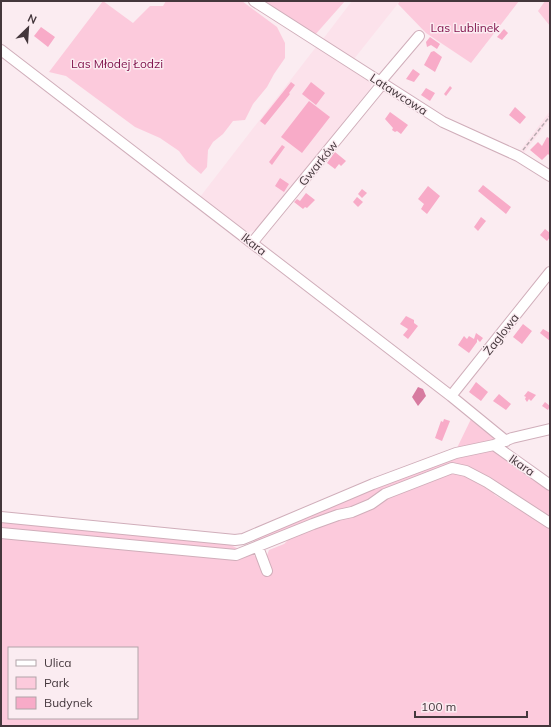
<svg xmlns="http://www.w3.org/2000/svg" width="551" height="727" font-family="Mulish,sans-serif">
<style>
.built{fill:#fce2eb}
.green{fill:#fccadc;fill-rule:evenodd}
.water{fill:#d77ba0}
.building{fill:#f8abc8}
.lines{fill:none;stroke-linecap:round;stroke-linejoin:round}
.minor-casing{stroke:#d0aeba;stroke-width:12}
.path{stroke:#b8aaaf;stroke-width:1.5;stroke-dasharray:4 2;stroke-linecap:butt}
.minor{stroke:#fff;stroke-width:10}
.labels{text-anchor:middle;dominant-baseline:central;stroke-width:3;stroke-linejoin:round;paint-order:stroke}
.park-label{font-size:12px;fill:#7f114b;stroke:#fbecf1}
.street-label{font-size:12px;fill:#44373c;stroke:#fbecf1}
</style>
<rect width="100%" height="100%" fill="#fbecf1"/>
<!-- built -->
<path class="built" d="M352 1H400L354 59 323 39Z
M316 47 372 83 370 89 255 231 248 232 200 197Z
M550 111V119L524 153 520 151Z"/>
<!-- green -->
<path class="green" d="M103 1 133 23 150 6H163L166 1H242L277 27 285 43V58L274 74 267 87 253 104 245 120 233 121 223 134 213 142 208 150 207 167 201 174 187 162 179 151 160 138 135 127 66 76 49 72Z
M261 1H345L314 36Z
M400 1H519L471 63 426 33 398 4Z
M545 1H550V26L538 11Z
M472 417 499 439 456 450Z
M487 451H494L550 488V518L464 467 254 543 253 539C329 506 406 466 487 451Z
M456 471 486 484 495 495 513 506 526 509 550 527V726H1V535L252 554 259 559 266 558 269 550 284 544 293 535ZM9 648H137V718H9Z
M1 520 226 543 239 549 240 551 1 530Z"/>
<!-- water -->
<path class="water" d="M418 387 423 389 426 396 418 406 412 397Z"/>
<!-- building -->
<path class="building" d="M41 27 55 37 48 47 34 36Z
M504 29 508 33 502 40 497 37Z
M430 37 440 44 437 49 431 45 427 47 426 42Z
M434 51 442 57 435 72 424 65 431 52Z
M413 69 420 74 414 82 406 79Z
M291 82 295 85 289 93 290 94 265 125 260 121Z
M311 82 325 93 316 105 302 94Z
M450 86 452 88 446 96 444 94Z
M426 88 435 93 430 101 421 95Z
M309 101 330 117 302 153 281 137Z
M515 107 526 117 520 124 509 115Z
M390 112 408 125 401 134 397 131 395 132 392 130 393 128 385 119Z
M547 137 549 138 550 137V156L548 154 542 160 530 150 538 142 542 146Z
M282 145 285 147 272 165 269 162Z
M335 152 346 161 341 166 339 164 335 169 327 163Z
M280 178 289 184 284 192 275 186Z
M483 185 511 207 506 214 478 191Z
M428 186 440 196 427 214 421 209 424 204 418 199Z
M362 189 367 193 362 198 358 194Z
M306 193 315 200 307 208 305 207 303 209 294 202 297 199 300 201Z
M357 197 363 202 358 207 353 202Z
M481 217 486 221 478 231 474 227Z
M545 229 550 233V237L547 241 540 235Z
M406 316 414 320V323L418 326 408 339 403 335 408 329 400 324Z
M523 324 532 331 522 344 513 337Z
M543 329 550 333V341L540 333Z
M476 333 483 338 480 342 477 339V342L469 353 458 345 464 336 467 339 469 336 474 339Z
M476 382 488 392 481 401 469 392Z
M528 391 536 395 531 401 529 399 527 402 525 399 526 397 524 396Z
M499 394 511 404 506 410 493 401Z
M545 402 550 406 548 410 542 406Z
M444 419 450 421 442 441 435 438 441 421 443 422Z"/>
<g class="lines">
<defs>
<path id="minor" d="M254 1 443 122 518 156 550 176
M1 50 451 396 506 441
M380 82 419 36
M252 243 383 83
M451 396 550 272
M494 445 550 485
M1 517 235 540 243 539 373 484 456 453 494 445 512 438 550 429
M1 533 236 555 313 524 338 515 352 512 371 504 385 494 452 468 466 471 487 482 550 523
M258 547 267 571"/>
</defs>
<!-- minor casing -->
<use href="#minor" class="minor-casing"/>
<!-- path -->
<path class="path" d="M523 150 550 116"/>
<!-- minor -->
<use href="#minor" class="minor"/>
</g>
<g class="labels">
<!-- park labels -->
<g class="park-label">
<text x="465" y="27">Las Lublinek</text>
<text x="117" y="63">Las Młodej Łodzi</text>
</g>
<!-- street labels -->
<g class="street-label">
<text transform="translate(399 94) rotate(33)">Latawcowa</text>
<text transform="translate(318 163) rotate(-51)">Gwarków</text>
<text transform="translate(254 244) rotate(38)">Ikara</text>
<text transform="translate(501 334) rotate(-52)">Żaglowa</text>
<text transform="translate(522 465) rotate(35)">Ikara</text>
</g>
</g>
<!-- border -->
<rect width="551" height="727" fill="none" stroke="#44373c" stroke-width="4"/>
<!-- legend -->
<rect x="8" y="647" width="130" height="72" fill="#fbecf1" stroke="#b2a4a9"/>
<rect x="16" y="660" width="20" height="6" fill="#ffffff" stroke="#b2a4a9"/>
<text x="44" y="667" font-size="12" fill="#44373c">Ulica</text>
<rect x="16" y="677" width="20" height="12" fill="#fccadc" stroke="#b2a4a9"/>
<text x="44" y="687" font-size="12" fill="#44373c">Park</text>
<rect x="16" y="697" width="20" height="12" fill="#f8abc8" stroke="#b2a4a9"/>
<text x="44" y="707" font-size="12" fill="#44373c">Budynek</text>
<!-- north arrow -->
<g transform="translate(28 28) rotate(25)" stroke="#fbecf1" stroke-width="3" paint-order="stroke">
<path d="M0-3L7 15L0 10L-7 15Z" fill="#44373c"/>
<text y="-6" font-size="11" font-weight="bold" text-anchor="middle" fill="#44373c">N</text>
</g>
<!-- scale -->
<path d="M415 711v6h112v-6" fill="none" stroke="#44373c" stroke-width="2"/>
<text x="421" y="711" font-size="12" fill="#44373c" stroke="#fbecf1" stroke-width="3" paint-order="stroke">100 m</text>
</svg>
